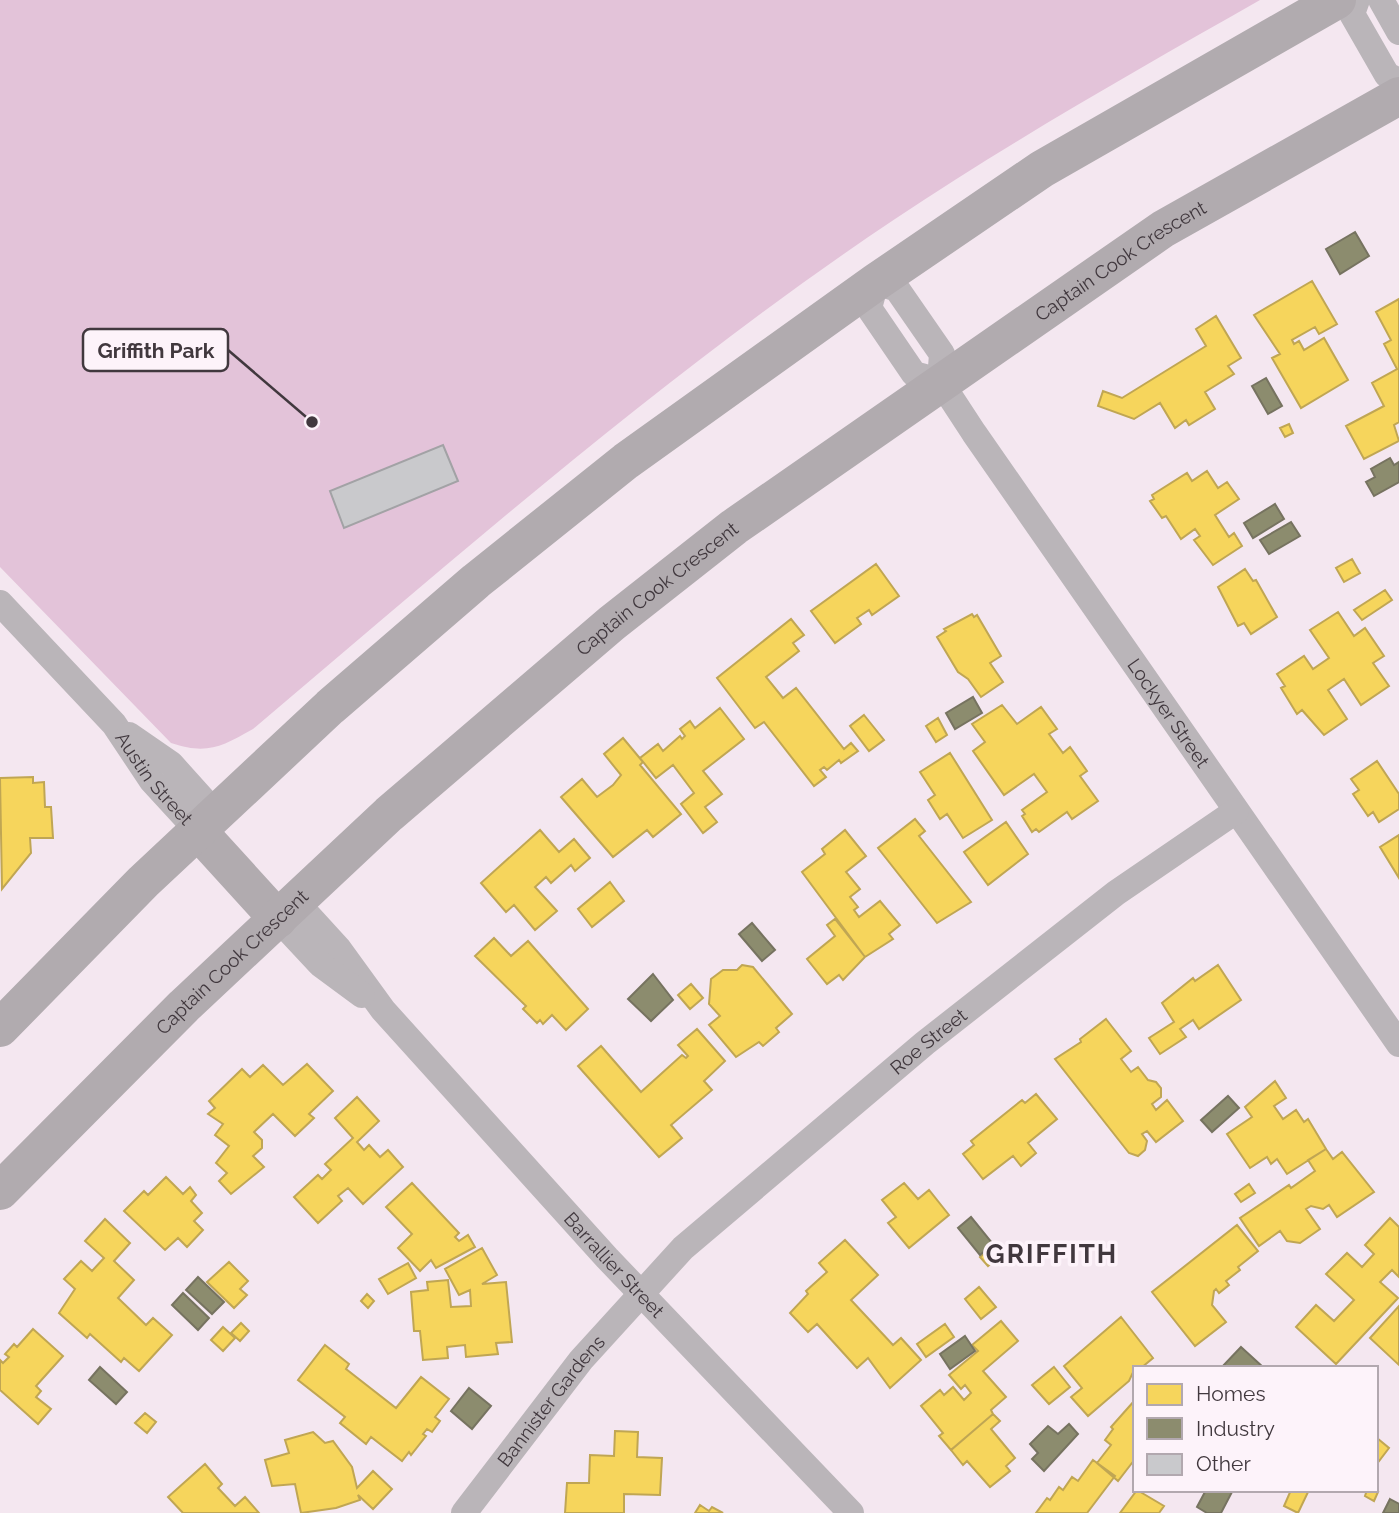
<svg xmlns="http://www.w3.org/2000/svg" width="1399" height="1513" font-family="Raleway,sans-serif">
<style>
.park{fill:#e3c3d9}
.homes{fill:#f6d55c;stroke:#c0a653;stroke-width:2}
.industry{fill:#8c8c6e;stroke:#767360;stroke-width:2}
.building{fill:#c9c9cc;stroke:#a2a2a5;stroke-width:2}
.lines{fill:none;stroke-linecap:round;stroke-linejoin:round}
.street{stroke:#bab5b9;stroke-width:26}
.secondary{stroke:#b1abaf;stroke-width:38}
.labels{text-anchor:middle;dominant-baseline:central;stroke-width:7;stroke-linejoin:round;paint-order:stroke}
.street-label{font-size:19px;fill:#41383e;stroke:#fdf3fa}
.district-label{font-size:26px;font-weight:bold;letter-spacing:2px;fill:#41383e;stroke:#fdf3fa}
.leader{fill:none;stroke:#41383e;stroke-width:2.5}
.callout-dot{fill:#41383e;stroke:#fdf3fa;stroke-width:2.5}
.callout{fill:#fdf3fa;stroke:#41383e;stroke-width:2.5}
.callout-label{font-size:21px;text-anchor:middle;font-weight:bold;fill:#41383e}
</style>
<rect width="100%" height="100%" fill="#f4e7f0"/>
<!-- park -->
<path class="park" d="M0 0H1260C1137 70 1013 140 895 219 669 370 460 554 253 729 221 747 207 755 171 743L0 567Z"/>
<!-- homes -->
<path class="homes" d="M1312 281 1337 324 1319 334 1315 327 1292 340 1294 344 1299 341 1304 350 1324 338 1348 380 1301 408 1272 358 1280 354 1254 315Z
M1399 299V422L1394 425 1399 441 1364 459 1346 426 1384 406 1372 383 1397 369 1384 344 1391 340 1376 312Z
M1216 316 1241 358 1228 366 1234 374 1205 392 1215 409 1189 425 1186 420 1175 428 1160 403 1134 419 1098 406 1103 391 1122 398 1206 346 1196 329Z
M1289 424 1293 433 1285 437 1280 428Z
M1207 471 1218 488 1227 482 1239 499 1215 515 1229 537 1234 533 1242 546 1213 565 1194 540 1200 536 1195 529 1181 539 1166 516 1162 518 1150 501 1154 499 1152 495 1187 473 1192 481Z
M1352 559 1360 573 1344 582 1336 568Z
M876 564 899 596 872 615 869 610 857 618 861 624 835 643 811 611Z
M1245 569 1253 581 1256 580 1277 617 1251 634 1244 623 1238 626 1218 587Z
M1385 590 1392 600 1362 620 1354 610Z
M1338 612 1354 636 1365 628 1384 656 1373 663 1389 686 1361 705 1344 679 1328 690 1347 719 1324 735 1302 710 1297 714 1281 688 1285 686 1277 674 1304 656 1313 669 1329 658 1310 630Z
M972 614 974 617 977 615 1001 656 990 663 1003 682 981 697 968 679 958 672 937 637 946 631 944 629Z
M791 619 804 635 793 643 799 651 766 677 783 698 796 688 844 749 851 743 858 751 841 763 839 760 827 770 824 767 820 770 826 777 814 786 764 722 755 728 717 678Z
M1002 705 1017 724 1041 707 1057 729 1049 734 1063 753 1070 747 1087 771 1080 776 1098 801 1072 819 1067 812 1039 832 1036 829 1032 832 1022 816 1025 814 1022 810 1047 792 1034 774 1004 795 973 751 985 742 972 724Z
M720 708 744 739 703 771 722 794 705 807 717 822 703 833 681 804 694 793 673 765 656 778 640 758 658 744 663 751 680 736 682 739 685 736 680 729 690 721 695 728Z
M864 715 884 740 869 751 850 726Z
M938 718 947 735 936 742 926 726Z
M623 738 643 762 640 765 681 814 653 837 647 830 613 857 561 797 582 779 597 797 613 785 621 775 604 754Z
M950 753 992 820 963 838 947 814 940 819 928 800 935 795 920 772Z
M1377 761 1399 794V809L1379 822 1373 812 1368 816 1353 794 1359 790 1351 779Z
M33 777V783L44 782 45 807H51L53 838H30L31 853 2 889 0 778Z
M915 819 925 831 919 836 971 902 937 923 878 848Z
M1006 822 1028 854 988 885 964 852Z
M540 830 559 852 574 839 590 858 575 871 571 865 551 883 546 877 535 887 557 911 535 930 514 905 506 912 481 883Z
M845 830 866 856 846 872 860 889 850 897 858 907 854 910 859 917 880 901 900 925 889 934 893 939 865 957 802 872 825 854 822 849Z
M1399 835V878L1380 847Z
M610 882 624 901 592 927 578 909Z
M835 919 865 957 843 980 839 975 827 984 807 959 835 936 827 925Z
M494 938 511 956 528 941 588 1009 566 1030 552 1015 543 1024 540 1020 537 1023 523 1009 526 1006 475 956Z
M742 965 753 967 792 1014 776 1028 779 1032 763 1046 759 1042 736 1057 709 1025 720 1016 709 1004 711 979 723 970H737Z
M1218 965 1241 1000 1199 1029 1193 1020 1180 1029 1186 1037 1160 1054 1149 1038 1174 1022 1162 1003 1193 978 1195 981Z
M691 984 703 998 690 1009 678 995Z
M1106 1019 1131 1051 1121 1059 1131 1072 1138 1067 1148 1080 1156 1082 1161 1088V1097L1152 1104 1156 1110 1167 1100 1183 1121 1156 1142 1147 1131 1142 1134 1147 1141 1145 1150 1138 1156 1129 1153 1055 1059 1081 1042 1080 1039Z
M697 1029 725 1061 704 1081 712 1090 671 1125 682 1138 659 1157 578 1066 601 1046 641 1092 682 1055 686 1058 688 1056 678 1045Z
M307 1064 333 1091 309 1114 314 1118 295 1136 273 1114 254 1132 262 1140V1148L253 1156 264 1167 231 1194 219 1181 227 1173 216 1163 229 1146 215 1135 223 1124 208 1114 215 1108 209 1101 242 1069 250 1077 263 1065 283 1085Z
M1275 1081 1286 1098 1274 1106 1283 1119 1296 1110 1304 1122 1308 1119 1326 1149 1287 1174 1277 1159 1271 1164 1267 1157 1250 1168 1227 1134 1252 1117 1245 1107Z
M1036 1094 1057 1119 1028 1143 1036 1153 1021 1166 1013 1156 983 1179 963 1154 974 1145 971 1141 1022 1100 1025 1103Z
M357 1097 379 1121 357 1142 364 1150 369 1145 380 1157 388 1150 403 1167 363 1204 348 1188 338 1196 342 1201 318 1223 294 1197 318 1175 322 1179 331 1170 325 1164 353 1138 335 1118Z
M1326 1149 1333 1159 1342 1152 1374 1192 1337 1217 1329 1205 1323 1209 1311 1206 1306 1209 1320 1229 1300 1243 1287 1241 1280 1231 1259 1246 1240 1218 1289 1185 1291 1188 1315 1171 1308 1160Z
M166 1177 183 1194 190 1187 196 1195 191 1201 202 1213 194 1221 203 1230 187 1247 178 1238 165 1250 124 1211 144 1191 148 1195Z
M412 1183 459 1233 455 1237 459 1241 468 1235 475 1247 436 1268 431 1260 420 1271 398 1248 412 1234 386 1207Z
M904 1183 918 1199 929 1190 949 1215 909 1248 888 1223 896 1217 882 1200Z
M1249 1184 1255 1193 1241 1202 1235 1194Z
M1390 1218 1399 1227V1277L1392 1270 1380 1282 1398 1298 1336 1364 1296 1327 1316 1305 1334 1321 1354 1300 1326 1274 1347 1253 1362 1267 1374 1254 1365 1245Z
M105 1219 130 1243 114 1261 134 1280 118 1298 146 1325 153 1318 172 1335 139 1371 124 1358 121 1362 90 1334 87 1338 59 1313 75 1289 64 1279 81 1261 92 1271 104 1258 85 1241Z
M1237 1225 1258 1251 1238 1267 1240 1270 1226 1281 1229 1285 1219 1293 1216 1289 1214 1291 1212 1305 1226 1322 1195 1346 1152 1292Z
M845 1240 878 1275 851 1300 893 1345 901 1338 921 1360 890 1388 868 1358 857 1368 817 1324 808 1332 790 1313 808 1294 806 1291 827 1272 819 1263Z
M995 1245 1002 1254 988 1266 980 1257Z
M482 1248 497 1275 482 1284 506 1282 512 1342 496 1343 498 1354 466 1357 465 1345 447 1347 448 1358 423 1360 420 1331H414L411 1292 428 1290 427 1282 448 1280 451 1307 471 1306 470 1290 459 1295 445 1269Z
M229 1262 248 1281 240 1289 247 1295 234 1308 207 1282Z
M408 1263 416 1278 388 1294 379 1279Z
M979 1287 996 1307 981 1319 965 1299Z
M367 1294 374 1301 368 1308 361 1301Z
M1399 1306V1365L1370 1338Z
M1121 1317 1153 1358 1141 1368H1135L1129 1381 1088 1416 1071 1397 1082 1388 1064 1366Z
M1001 1321 1018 1341 983 1371 1006 1397 991 1410 993 1414 951 1450 939 1436 943 1433 921 1406 940 1390 944 1395 953 1387 964 1400 971 1393 965 1385 961 1389 949 1375 978 1351 972 1345Z
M241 1323 249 1331 240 1341 231 1333Z
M945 1324 954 1337 926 1357 917 1344Z
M223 1327 235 1338 223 1351 211 1340Z
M33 1329 63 1356 36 1386 41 1391 36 1397 51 1409 38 1424 0 1390V1360L3 1363 9 1357 5 1354 14 1344 17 1347Z
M325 1345 349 1364 346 1369 396 1408 421 1377 449 1399 435 1417 440 1421 432 1432 427 1429 423 1434 426 1436 411 1455 409 1452 402 1461 371 1437 366 1444 340 1423 345 1417 298 1380Z
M1054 1367 1070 1387 1049 1404 1032 1385Z
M1135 1400V1459L1118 1481 1097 1463 1111 1445 1105 1440 1113 1429 1111 1427Z
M145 1413 156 1422 147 1433 135 1423Z
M993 1414 1000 1421 991 1429 1015 1458 1006 1466 1010 1471 990 1487 967 1461 963 1465 951 1450Z
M615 1431 638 1432 637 1457 662 1458 660 1495 624 1494V1513H565L567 1483H589L590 1455 614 1456Z
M313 1432 325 1443 333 1441 352 1467 357 1488 373 1471 392 1489 373 1509 358 1495 360 1500 336 1508 301 1513 295 1484 272 1486 265 1460 289 1453 285 1440Z
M1377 1438 1389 1448 1376 1465V1439Z
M1093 1460 1115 1476 1087 1513H1036L1047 1498 1050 1500 1059 1487 1063 1490 1072 1477 1078 1481Z
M205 1464 222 1484 218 1488 235 1506 245 1497 259 1513H183L168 1497Z
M1137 1490 1164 1506 1159 1513H1120Z
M1291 1490H1309L1298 1513 1284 1506Z
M1367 1490 1378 1492 1374 1501 1365 1496Z
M700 1505 709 1511 712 1507 723 1513H695Z"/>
<!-- industry -->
<path class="industry" d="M1355 232 1369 256 1340 274 1326 249Z
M1266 378 1282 406 1268 414 1252 386Z
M1390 458 1394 465 1399 462V482L1374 496 1366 482 1375 477 1371 469Z
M1275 504 1284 519 1253 538 1244 523Z
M1291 522 1300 536 1269 554 1260 540Z
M973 697 982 713 955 729 946 713Z
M752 923 775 950 762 961 739 934Z
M653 974 673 1000 651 1021 628 999Z
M1228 1096 1239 1108 1212 1132 1201 1120Z
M971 1217 993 1244 980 1255 958 1228Z
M198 1277 224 1302 212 1314 186 1290Z
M183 1293 209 1318 198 1330 172 1305Z
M965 1336 975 1351 950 1369 940 1354Z
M1241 1347 1264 1368H1221Z
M100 1367 127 1392 116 1404 89 1380Z
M469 1388 491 1406 472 1429 451 1411Z
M1069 1424 1078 1434 1044 1471 1032 1459 1038 1453 1030 1444 1048 1426 1058 1434Z
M1206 1490H1233L1221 1513H1207L1197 1507Z
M1390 1499 1399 1504V1513H1383Z"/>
<!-- building -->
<path class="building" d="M443 445 458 481 344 528 330 491Z"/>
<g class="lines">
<!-- street -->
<g class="street">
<path d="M1357 0 1352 14 1387 75 1399 81"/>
<path d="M1381 0 1399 32"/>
<path id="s1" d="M940 381 914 374 869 308 876 282 897 289 942 354 940 381 974 433 1399 1044"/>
<path id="s2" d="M0 603 114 724 152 781 197 830"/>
<path d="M129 735 171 764 215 813"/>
<path id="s3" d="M296 902 338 948 383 1010 607 1258 851 1513"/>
<path d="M278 919 320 964 362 995"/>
<path id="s4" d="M464 1513 581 1360 683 1248 925 1043 1116 893 1236 811"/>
</g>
<!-- secondary -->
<g class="secondary">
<path d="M197 830 278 919"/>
<path d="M0 1028 143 882 330 707 476 581 626 461 876 282 1042 169 1337 0"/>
<path id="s5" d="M0 1191 184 1006 389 814 612 623 734 527 1163 229 1399 96"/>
</g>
</g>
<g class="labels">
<!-- street labels -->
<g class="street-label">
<text stroke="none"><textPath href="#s5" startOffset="1460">Captain Cook Crescent</textPath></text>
<text stroke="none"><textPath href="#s5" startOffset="892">Captain Cook Crescent</textPath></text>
<text stroke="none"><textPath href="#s1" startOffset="665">Lockyer Street</textPath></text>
<text stroke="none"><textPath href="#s2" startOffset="234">Austin Street</textPath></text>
<text stroke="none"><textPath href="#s5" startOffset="326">Captain Cook Crescent</textPath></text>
<text stroke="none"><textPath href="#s4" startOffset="665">Roe Street</textPath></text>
<text stroke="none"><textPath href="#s3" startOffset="483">Barrallier Street</textPath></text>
<text stroke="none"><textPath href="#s4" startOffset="142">Bannister Gardens</textPath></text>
</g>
<!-- district labels -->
<g class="district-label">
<text x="1052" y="1254">GRIFFITH</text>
</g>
</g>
<!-- callouts -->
<path class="leader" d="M312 422L228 350"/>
<circle class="callout-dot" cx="312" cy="422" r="7"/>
<rect class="callout" x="83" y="329" width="145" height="42" rx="7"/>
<g class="callout-label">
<text x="156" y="358">Griffith Park</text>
</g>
<!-- legend -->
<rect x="1133" y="1366" width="245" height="126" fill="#fdf3fa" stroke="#b2a8af" stroke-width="2"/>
<rect x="1147" y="1384" width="35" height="21" fill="#f6d55c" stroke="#b2a8af" stroke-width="2"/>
<text x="1196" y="1401" font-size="21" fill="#41383e">Homes</text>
<rect x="1147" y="1418" width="35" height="21" fill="#8c8c6e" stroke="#b2a8af" stroke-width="2"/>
<text x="1196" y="1436" font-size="21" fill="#41383e">Industry</text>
<rect x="1147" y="1454" width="35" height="21" fill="#c9c9cc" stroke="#b2a8af" stroke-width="2"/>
<text x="1196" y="1471" font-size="21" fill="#41383e">Other</text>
</svg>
